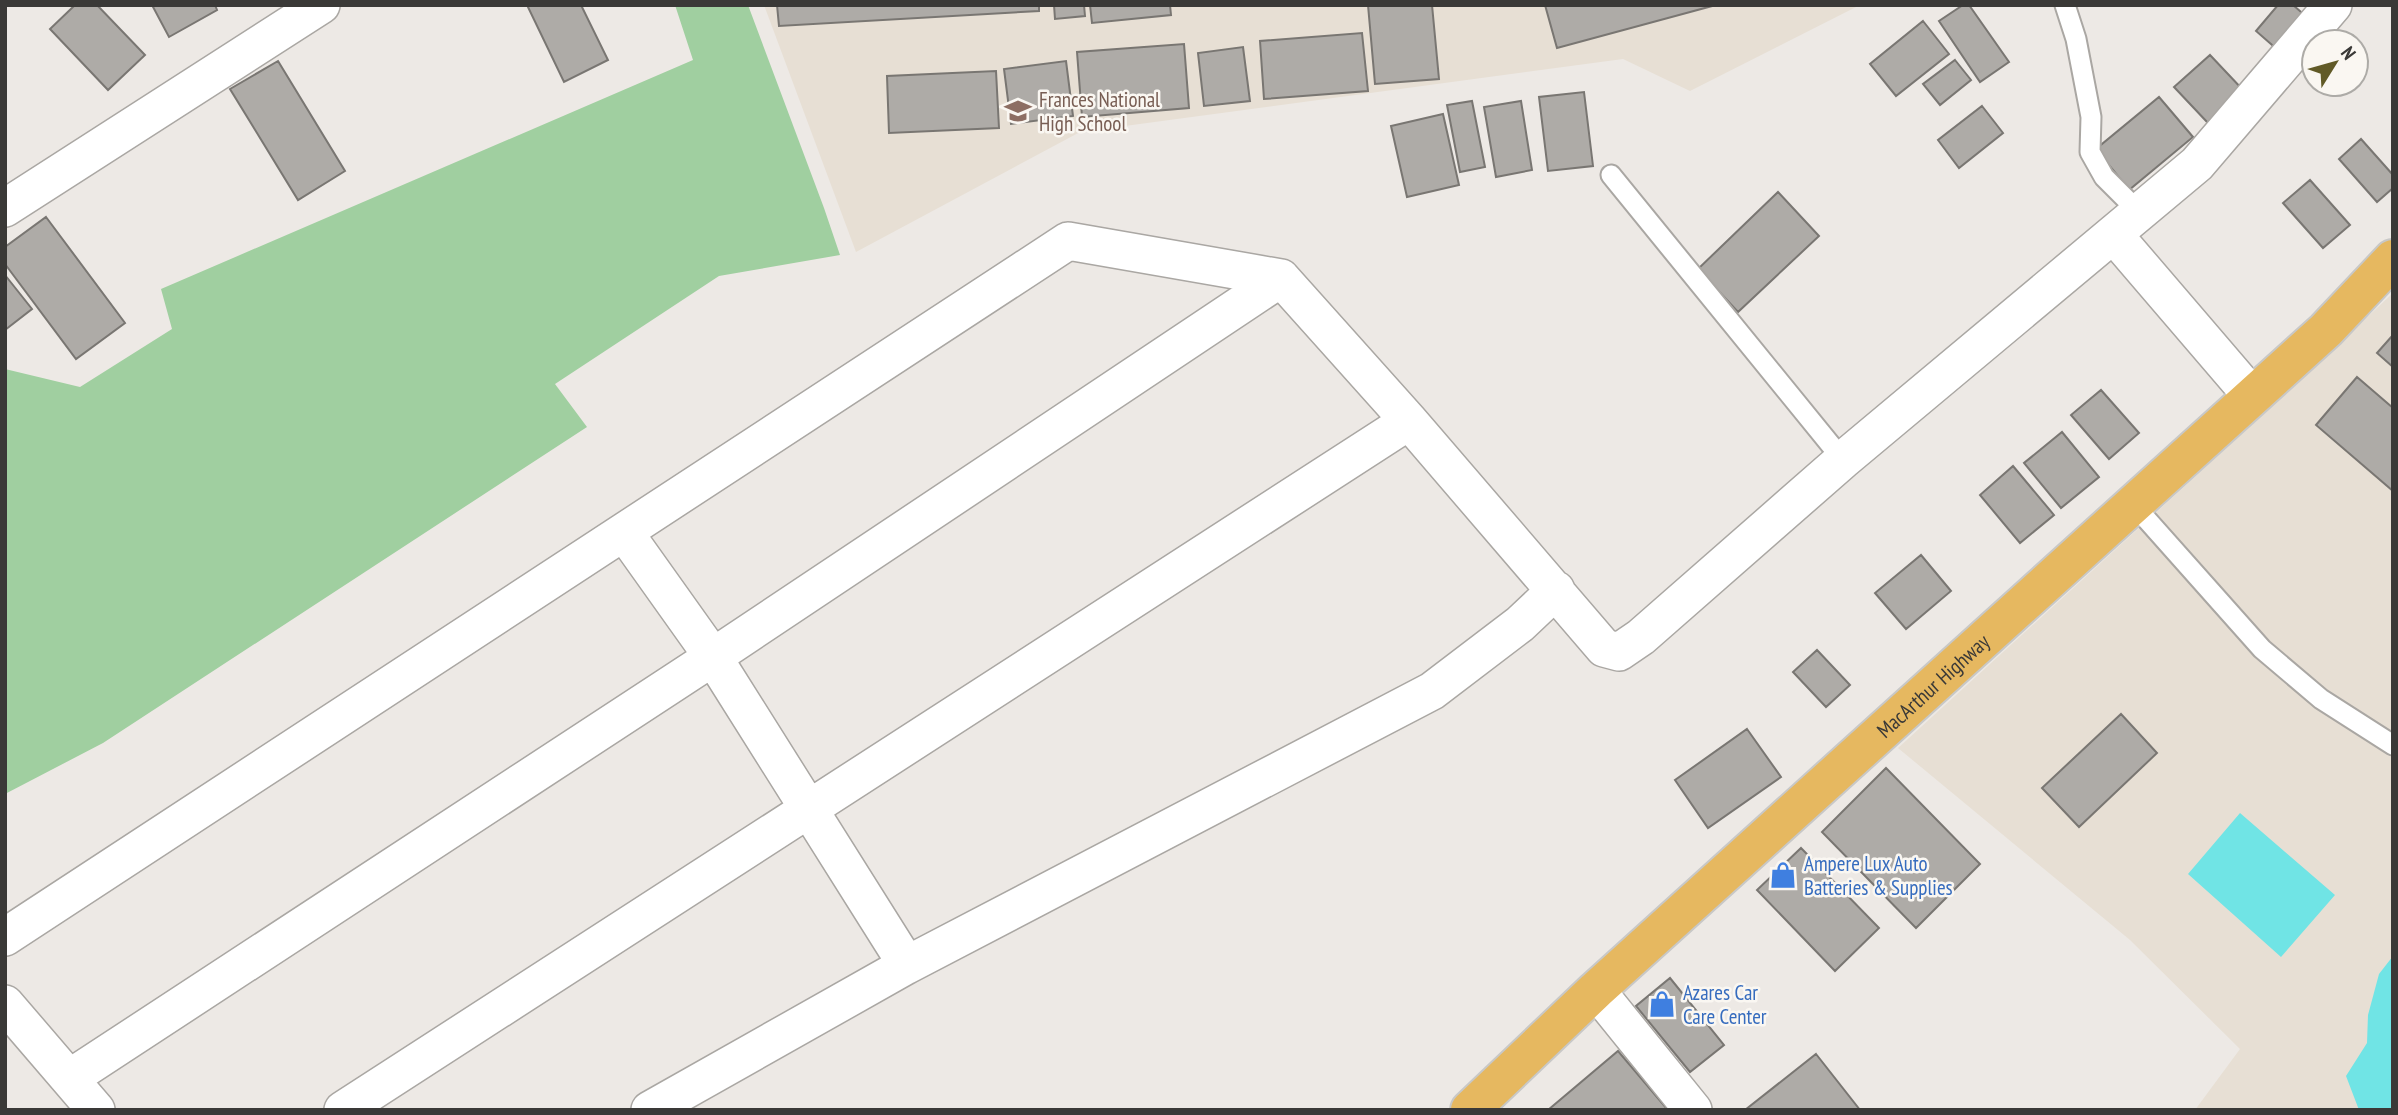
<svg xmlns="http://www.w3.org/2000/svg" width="2398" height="1115" font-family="'PT Sans Narrow',sans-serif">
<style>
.built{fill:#e7dfd4}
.green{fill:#a0cfa0}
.water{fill:#70e4e5}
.building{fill:#aeaba7;stroke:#797672;stroke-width:2}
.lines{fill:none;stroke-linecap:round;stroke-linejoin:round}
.service-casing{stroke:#aaa7a3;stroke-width:23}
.minor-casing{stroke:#aaa7a3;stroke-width:40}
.trunk-casing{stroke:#c8c8c7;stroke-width:42}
.service{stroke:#fff;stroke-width:19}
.minor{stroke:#fff;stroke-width:37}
.trunk{stroke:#e6b860;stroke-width:38}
.labels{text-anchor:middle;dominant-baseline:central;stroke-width:5;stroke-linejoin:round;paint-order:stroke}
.education-label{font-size:21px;fill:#785e54;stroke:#faf7f2;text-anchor:start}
.street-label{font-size:21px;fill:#3a3937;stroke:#faf7f2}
.shop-label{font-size:21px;fill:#366cbe;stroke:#faf7f2;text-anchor:start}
</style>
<rect width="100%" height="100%" fill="#ede9e5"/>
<!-- built -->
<path class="built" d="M764 5H1860L1690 91 1623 59 1080 132 856 252Z
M2393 293V1110H2195L2240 1049 2130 940 1898 748 2266 412Z"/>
<!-- green -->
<path class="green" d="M675 5H748L824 208 840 255 719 276 555 384 587 427 103 743 5 794V369L80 387 172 329 161 289 693 60Z"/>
<!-- water -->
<path class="water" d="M2240 813 2335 895 2281 957 2188 874Z
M2393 956V1110H2359L2346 1076 2367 1043 2368 1015 2379 974Z"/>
<!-- building -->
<path class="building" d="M75 5H97L145 55 108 90 50 29Z
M152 5H215L217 10 169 37Z
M527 5H581L608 60 564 82Z
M777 5H1039V11L779 26Z
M1054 5H1084L1085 16 1055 19Z
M1090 5H1170L1171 15 1092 23Z
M1368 5H1432L1439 79 1375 84Z
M1545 5H1716L1557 48Z
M1963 5H1969L2009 62 1980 82 1939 21Z
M2278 5H2293L2308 18 2279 51 2256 31Z
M1923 21 1949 54 1896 96 1870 64Z
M1362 33 1368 91 1264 99 1260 41Z
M1184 44 1189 108 1082 117 1077 52Z
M1243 47 1250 101 1204 106 1198 53Z
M2210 55 2244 91 2208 123 2174 87Z
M1955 60 1971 80 1940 105 1923 84Z
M278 61 345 171 298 200 230 89Z
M1066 61 1073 116 1011 124 1004 69Z
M996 71 999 128 889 133 887 76Z
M1584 92 1593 166 1548 171 1539 97Z
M2159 97 2193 137 2129 190 2096 149Z
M1472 101 1485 167 1460 172 1447 105Z
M1521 101 1532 170 1496 177 1484 107Z
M1982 106 2003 133 1959 168 1938 140Z
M1443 114 1459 185 1407 197 1391 126Z
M2361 139 2393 175V188L2377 202 2339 159Z
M2310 180 2350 225 2323 248 2283 203Z
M1778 192 1819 236 1738 312 1698 269Z
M46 217 125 323 76 359 5 264V247Z
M5 275 32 309 5 330Z
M2393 335V367L2377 353Z
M2357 377 2393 408V491L2316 425Z
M2101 390 2139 433 2109 459 2071 415Z
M2062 432 2099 477 2061 508 2024 463Z
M2013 466 2054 515 2020 543 1980 495Z
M1921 555 1951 591 1906 629 1875 593Z
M1817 650 1850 685 1826 707 1793 672Z
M2121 714 2157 753 2079 827 2042 788Z
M1747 729 1781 777 1708 828 1675 780Z
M1886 768 1980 864 1916 928 1822 832Z
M1801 848 1879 928 1835 971 1757 890Z
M1670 978 1724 1045 1690 1072 1636 1006Z
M1618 1051 1668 1110H1548Z
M1816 1054 1860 1110H1745Z"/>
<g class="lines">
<defs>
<path id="service" d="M2065 5 2076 39 2091 117 2090 152 2104 177 2140 213
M1611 175 1843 460
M2133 504 2262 649 2321 699 2393 745"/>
<path id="minor" d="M5 208 321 5
M2114 235 2252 396
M624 532 713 657 907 965
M5 937 1068 241 1281 278 1409 421 1604 648 1619 652 1641 637 1843 460 2197 164 2333 5
M1596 990 1693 1110
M5 1004 96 1110
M70 1078 713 657 1281 278
M343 1110 1409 421
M650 1110 907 965 1432 691 1520 624 1556 590"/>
<g id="trunk">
<path id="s1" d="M1470 1110 1596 990 2326 330 2393 259"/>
</g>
</defs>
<!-- service casing -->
<use href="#service" class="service-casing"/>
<!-- minor casing -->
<use href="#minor" class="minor-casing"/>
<!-- trunk casing -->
<use href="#trunk" class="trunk-casing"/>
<!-- service -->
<use href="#service" class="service"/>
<!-- minor -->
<use href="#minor" class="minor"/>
<!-- trunk -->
<use href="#trunk" class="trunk"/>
</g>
<!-- icons -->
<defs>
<symbol id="school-bare" viewBox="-9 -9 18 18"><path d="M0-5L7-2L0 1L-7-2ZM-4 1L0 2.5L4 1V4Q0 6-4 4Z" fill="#8d6e63" stroke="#faf7f2" stroke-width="2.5" paint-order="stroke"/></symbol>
<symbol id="shop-bare" viewBox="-9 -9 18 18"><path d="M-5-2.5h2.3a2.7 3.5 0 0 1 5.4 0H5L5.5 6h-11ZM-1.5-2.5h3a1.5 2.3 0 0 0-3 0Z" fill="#3f7fe0" stroke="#faf7f2" stroke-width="2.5" paint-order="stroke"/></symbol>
</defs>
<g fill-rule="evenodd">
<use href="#school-bare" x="999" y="92" width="38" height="38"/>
<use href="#shop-bare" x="1764" y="856" width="38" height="38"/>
<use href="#shop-bare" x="1643" y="985" width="38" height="38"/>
</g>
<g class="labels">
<!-- education labels -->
<g class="education-label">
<text x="1039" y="99">Frances National<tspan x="1039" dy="24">High School</tspan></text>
</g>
<!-- street labels -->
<g class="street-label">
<text stroke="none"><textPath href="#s1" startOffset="628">MacArthur Highway</textPath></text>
</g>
<!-- shop labels -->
<g class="shop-label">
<text x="1804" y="863">Ampere Lux Auto<tspan x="1804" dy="24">Batteries &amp; Supplies</tspan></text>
<text x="1683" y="992">Azares Car<tspan x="1683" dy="24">Care Center</tspan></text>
</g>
</g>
<!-- border -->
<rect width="2398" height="1115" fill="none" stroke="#3a3937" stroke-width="14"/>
<!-- north arrow -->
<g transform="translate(2335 63) rotate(53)"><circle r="33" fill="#faf7f2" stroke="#adaba7" stroke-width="2"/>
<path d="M0-5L12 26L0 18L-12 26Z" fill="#615a27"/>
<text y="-10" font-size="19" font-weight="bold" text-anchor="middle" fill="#3a3937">N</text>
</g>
</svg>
